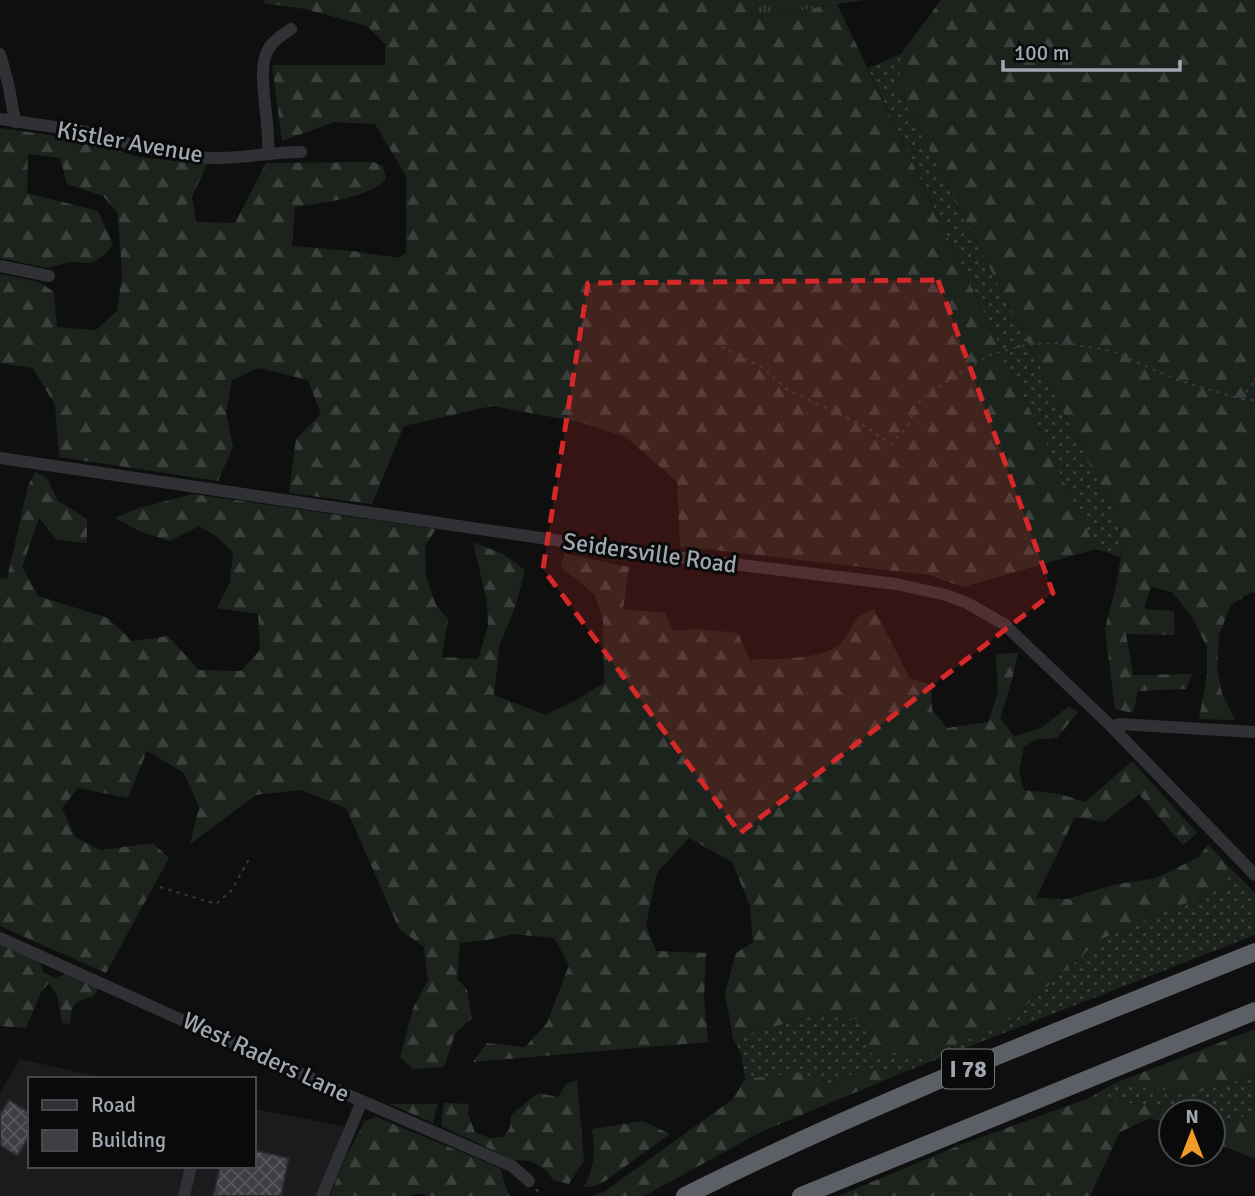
<svg xmlns="http://www.w3.org/2000/svg" width="1255" height="1196" font-family="Signika,sans-serif">
<style>
.built{fill:#1b1b1d}
.grass{fill:url(#grass-dots)}
.forest{fill:url(#forest-firs)}
.park{fill:url(#park-tufts)}
.building{fill:url(#building-cross-hatch);stroke:#29292c;stroke-width:2}
.lines{fill:none;stroke-linecap:round;stroke-linejoin:round}
.path{stroke:#36383c;stroke-width:2;stroke-dasharray:3.5 5;stroke-linecap:butt}
.minor{stroke:#303135;stroke-width:12}
.highway{stroke:#5c6066;stroke-width:18}
.marked{fill:#d62828;fill-opacity:0.2;stroke:#d62828;stroke-width:5;stroke-dasharray:14 9;stroke-linejoin:round}
.labels{text-anchor:middle;dominant-baseline:central;stroke-width:6;stroke-linejoin:round;paint-order:stroke}
.shield{fill:#0a0a0b;stroke:#73787f;stroke-width:2}
.shield-label{font-size:23px;font-weight:bold;fill:#a0a7b1}
.street-label{font-size:24px;fill:#a0a7b1;stroke:#0a0a0b}
</style>
<defs>
<pattern id="grass-dots" width="8" height="8" patternUnits="userSpaceOnUse" patternTransform="scale(1.75)"><rect width="8" height="8" fill="#1c231c"/><path d="M2 2h.1M6 6h.1" fill="none" stroke="#3a403b" stroke-width="1.8" stroke-linecap="round"/></pattern>
<pattern id="forest-firs" width="22" height="20" patternUnits="userSpaceOnUse" patternTransform="scale(1.75)"><rect width="22" height="20" fill="#1c231c"/><path d="M5 1l3.5 6h-7zM16 11l3.5 6h-7z" fill="#3a403b"/></pattern>
<pattern id="park-tufts" width="24" height="20" patternUnits="userSpaceOnUse" patternTransform="scale(1.75)"><rect width="24" height="20" fill="#1c231c"/><path d="M3 7l-1-3M5 7V3M7 7l1-3M15 17l-1-3M17 17v-4M19 17l1-3" fill="none" stroke="#3a403b"/></pattern>
<pattern id="building-cross-hatch" width="8" height="8" patternUnits="userSpaceOnUse" patternTransform="scale(1.75)"><rect width="8" height="8" fill="#3e3f43"/><path d="M0 0l8 8M0 8l8-8" fill="none" stroke="#57585c"/></pattern>
</defs>
<rect width="100%" height="100%" fill="#0f0f10"/>
<!-- built -->
<path class="built" d="M20 1059 109 1079H30V1166H254V1109L344 1126 347 1155 330 1196H0V1092Z"/>
<!-- grass -->
<path class="grass" d="M901 54 899 91 1119 521 1121 557 1096 549 868 68Z
M1229 867 1255 893V935L904 1072 861 1067 830 1090 803 1073 745 1079 741 1054 733 1038 817 1015 862 1020 1002 1026 1101 939 1227 886Z
M1255 1072V1112L1224 1124 1213 1123V1112H1182L1176 1108 1087 1099 1115 1083 1193 1094 1233 1082Z"/>
<!-- forest -->
<path class="forest" d="M266 0H757L758 17 837 4 1096 549 963 587 929 575 680 546 677 482 626 437 579 422 492 406 404 426 372 504 289 493 296 439 321 414 308 380 259 368 232 380 226 412 233 447 218 481 59 457 55 405 33 368 0 363V274L39 282 54 292 57 327 96 330 117 311 122 275 118 213 103 196 67 184 60 158 28 154 27 193 98 211 113 244 105 255 91 263 69 262 47 268 0 258V128L78 139 139 157 207 164 192 197 196 222 235 223 266 163 373 162 383 166 386 179C371 198 319 203 295 207L292 246 352 251 398 258 406 253V176L375 124 334 122 282 141 272 65H385V44L367 26 305 9 262 3Z
M941 0H1255V593L1252 592 1231 605 1219 635 1217 669 1222 693 1235 720 1199 719 1207 675V647L1191 615 1172 592 1151 587 1144 609 1174 611 1175 635 1126 634 1133 675 1192 674 1186 689 1138 691 1133 713 1115 709 1105 628 1115 590 1121 557 1119 521 899 91 901 54Z
M35 472 47 478 58 501 87 519V543L57 540 39 518 22 567 38 596 108 618 132 641 168 636 199 670 241 671 260 650 258 614 217 608 230 582 233 552 216 536 199 526 170 541 141 532 115 518 139 508 193 494 436 529 425 546 426 576 436 605 448 619 442 657 478 659 488 626 487 602 473 542 503 554 525 570 516 605 500 644 494 695 546 715 576 700 604 683 603 622 595 595 560 566 565 554 629 567 623 609 666 613 672 631 698 629 738 633 750 660C772 659 826 660 841 643 855 626 852 617 874 609L910 678 931 685 932 710 947 728 988 722 998 693 996 654 1018 653 1012 680 1000 718 1014 736 1041 728 1069 706 1078 712 1057 738 1037 739 1024 747 1019 771 1024 790 1060 794 1085 802 1132 761 1197 833 1183 845 1139 794 1104 822 1075 817 1036 898 1068 899 1112 885 1156 878 1199 857 1208 844 1229 867 1227 886 1101 939 1002 1026 929 1055H872L862 1020 817 1015 733 1038 725 993 736 953 753 942 750 906 732 862 689 838 657 873 646 925 656 951 706 953 704 998 708 1042 473 1062 487 1043 525 1047 547 1023 569 965 554 938 513 934 487 940 460 943 457 979 467 989 472 1018 455 1034 444 1067 413 1069 400 1057 414 1006 428 981 424 947 399 929 346 808 301 790 256 795 190 844 199 807 184 773 147 751 128 798 78 788 62 808 75 837 100 850 153 843 169 858 106 973 0 926V578L7 579 28 486Z
M0 942 39 959 43 972 55 978 68 973 98 988 94 996C74 1003 72 1002 70 1024L62 1023 57 995 49 983 41 992 26 1028 0 1026Z
M1255 1029V1072L1233 1082 1193 1094 1115 1083Z
M861 1067 904 1072 761 1132 644 1196H591L604 1192 733 1099 745 1079 803 1072 830 1090Z
M577 1080 584 1160 569 1184 553 1180 547 1171 531 1161 514 1160 441 1126 444 1103 469 1104 468 1114 475 1132 490 1138 503 1137 510 1128 511 1115 538 1093 558 1097 566 1084Z
M1087 1099 1176 1108 1182 1112H1171V1125L1150 1118 1120 1132 1090 1196H838L965 1143Z
M389 1104H438L433 1123Z
M1255 1112V1159L1213 1142V1123L1224 1124Z
M376 1117 500 1168 509 1196H426L423 1193 409 1196H330L347 1155 365 1121Z
M643 1121 670 1134 605 1181 595 1186 584 1187C595 1166 595 1152 592 1129Z"/>
<!-- park -->
<path class="park" d="M757 0H863L758 17Z"/>
<!-- building -->
<path class="building" d="M9 1100 30 1113V1136L17 1156 0 1145V1114Z
M254 1150 289 1158 281 1196H213L220 1166H254Z"/>
<g class="lines">
<!-- path -->
<path class="path" d="M714 343 762 367 786 389 866 427 891 444 907 427 919 402 938 387 987 356 1028 344 1064 343 1112 351 1177 380 1241 399 1255 381
M1242 399 1255 400
M160 887 216 904 231 891 249 859
M536 1189 542 1196"/>
<!-- minor -->
<path class="minor" d="M0 54 9 87 15 122
M0 119C30 124 61 127 90 133 125 142 159 153 195 157 231 161 266 152 301 152
M268 152C271 125 256 74 267 52 271 42 282 35 291 29
M0 266 49 276
M0 458 642 553 896 584 946 595 967 603 1004 624 1112 727 1255 875
M1112 727 1119 724 1255 732
M0 938 348 1095 512 1166 529 1181
M184 1196 191 1166
M322 1196 362 1101"/>
<!-- highway -->
<path class="highway" d="M685 1196C870 1103 1064 1029 1255 952
M801 1196 1255 1011"/>
</g>
<!-- marked area -->
<path class="marked" d="M938 280 1053 593 740 833 543 569 588 283Z"/>
<g class="labels">
<!-- shield labels -->
<rect class="shield" x="942" y="1049.5" width="52" height="39" rx="5"/>
<g class="shield-label">
<text x="968" y="1069">I 78</text>
</g>
<!-- street labels -->
<g class="street-label">
<text transform="translate(130 142) rotate(10)">Kistler Avenue</text>
<text transform="translate(650 553) rotate(8)">Seidersville Road</text>
<text transform="translate(266 1057) rotate(25)">West Raders Lane</text>
</g>
</g>
<!-- legend -->
<rect x="28" y="1077" width="228" height="91" fill="#0a0a0b" stroke="#46494d" stroke-width="2"/>
<rect x="42" y="1100" width="35" height="10" fill="#303135" stroke="#46494d" stroke-width="2"/>
<text x="91" y="1112" font-size="21" fill="#a0a7b1">Road</text>
<rect x="42" y="1130" width="35" height="21" fill="#3e3f43" stroke="#46494d" stroke-width="2"/>
<text x="91" y="1147" font-size="21" fill="#a0a7b1">Building</text>
<!-- north arrow -->
<g transform="translate(1192 1133)"><circle r="33" fill="#0a0a0b" stroke="#46494d" stroke-width="2"/>
<path d="M0-5L12 26L0 18L-12 26Z" fill="#f09a27"/>
<text y="-10" font-size="19" font-weight="bold" text-anchor="middle" fill="#a0a7b1">N</text>
</g>
<!-- scale -->
<path d="M1003 60v10h177v-10" fill="none" stroke="#a0a7b1" stroke-width="3.5"/>
<text x="1014" y="60" font-size="21" fill="#a0a7b1" stroke="#0a0a0b" stroke-width="5" paint-order="stroke">100 m</text>
</svg>
